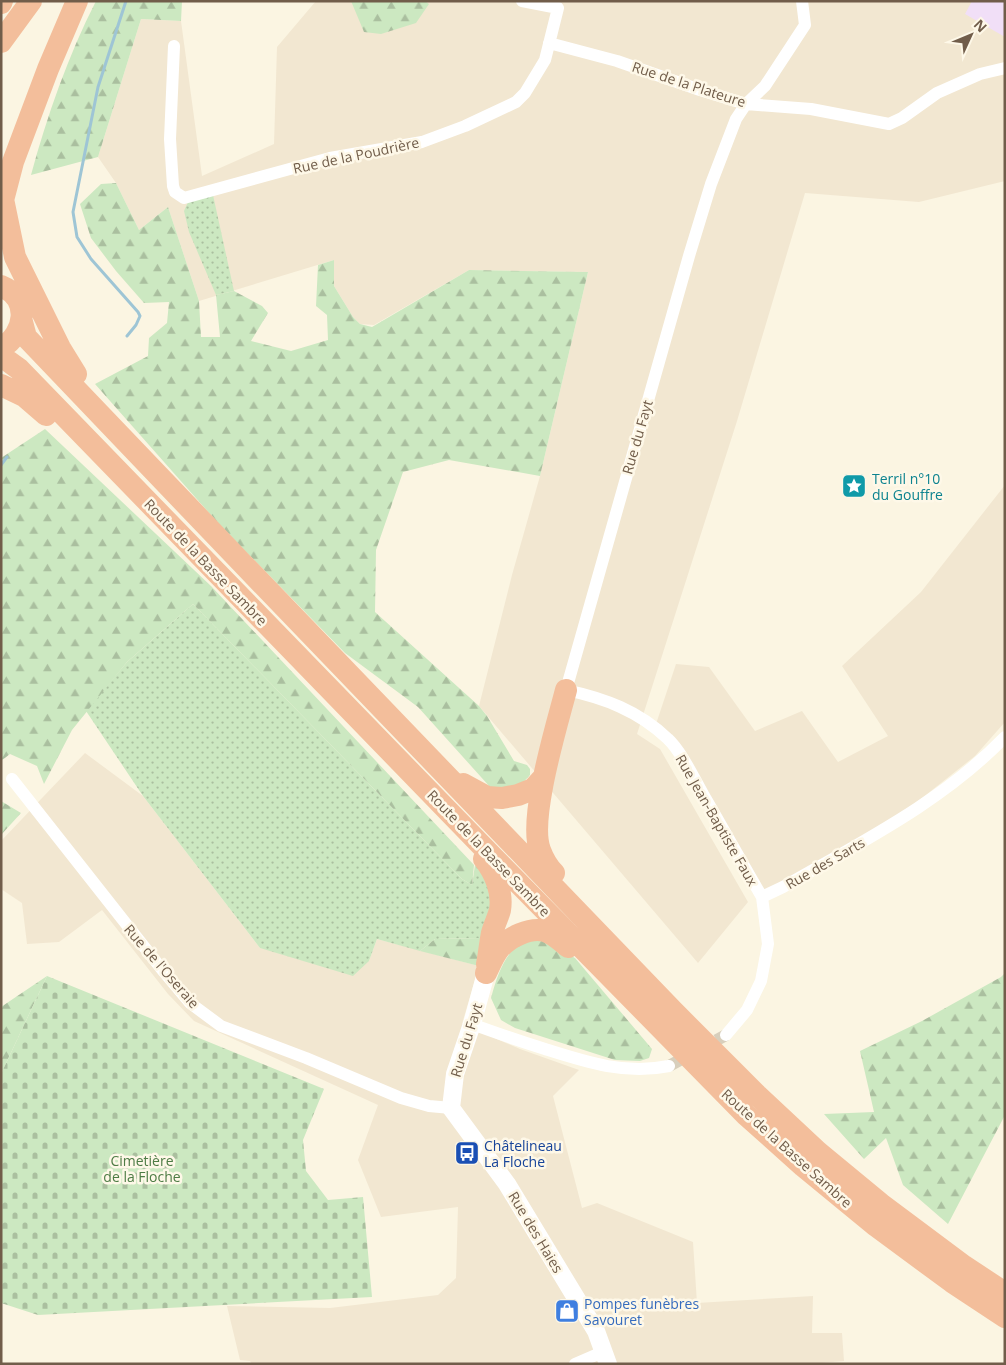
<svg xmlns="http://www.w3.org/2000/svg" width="1006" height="1365" font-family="'Open Sans',sans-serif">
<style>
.residential{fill:#f2e7d1}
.education{fill:#f1dff7}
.grass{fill:url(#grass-dots)}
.forest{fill:url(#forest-firs)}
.cemetery{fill:url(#cemetery-stones)}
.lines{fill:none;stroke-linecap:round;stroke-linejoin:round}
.stream{stroke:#9ec5d5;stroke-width:3}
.street-tunnel{stroke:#d8cfbc;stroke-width:12;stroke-dasharray:12 6;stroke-linecap:butt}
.street{stroke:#fff;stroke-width:12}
.secondary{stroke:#fff;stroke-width:18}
.highway{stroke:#f3be9b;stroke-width:22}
.labels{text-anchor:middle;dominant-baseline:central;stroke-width:5;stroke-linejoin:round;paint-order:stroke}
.street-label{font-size:14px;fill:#715d4a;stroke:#fef8e8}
.culture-label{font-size:14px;fill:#0d838f;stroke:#fef8e8;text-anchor:start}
.transit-label{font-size:14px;fill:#164399;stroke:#fef8e8;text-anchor:start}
.park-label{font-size:14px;fill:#4e7c45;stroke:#fef8e8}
.shop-label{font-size:14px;fill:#366cbe;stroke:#fef8e8;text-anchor:start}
</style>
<defs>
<pattern id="grass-dots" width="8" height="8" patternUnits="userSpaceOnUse" patternTransform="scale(1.25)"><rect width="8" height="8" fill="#cce8c1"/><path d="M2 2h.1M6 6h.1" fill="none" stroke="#aabf9f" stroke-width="1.8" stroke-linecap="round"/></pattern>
<pattern id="forest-firs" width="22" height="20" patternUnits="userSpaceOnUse" patternTransform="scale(1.25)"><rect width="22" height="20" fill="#cce8c1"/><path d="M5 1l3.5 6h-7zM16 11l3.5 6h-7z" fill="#aabf9f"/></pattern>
<pattern id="cemetery-stones" width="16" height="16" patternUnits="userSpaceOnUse" patternTransform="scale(1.25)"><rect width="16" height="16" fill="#cce8c1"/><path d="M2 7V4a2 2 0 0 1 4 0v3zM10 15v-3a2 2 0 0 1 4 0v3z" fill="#aabf9f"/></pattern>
</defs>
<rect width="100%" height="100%" fill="#fbf5e2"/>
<!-- residential -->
<path class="residential" d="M316 1H1005V181L919 202 805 193 737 421 637 734 660 749 748 902 698 963 479 706 512 575 540 476 588 272 469 270 374 325 360 324 353 317 334 286V260L199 301 168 207 139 230 116 183 98 157 141 19 181 21 202 176 274 144 277 47Z
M1005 485V722L975 756 912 806 762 897 656 724 676 664 709 667 755 731 802 711 838 762 888 736 842 666 921 592Z
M85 753 143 796 260 948 369 961 377 939 479 966 462 1024 520 1049 579 1070 553 1096 582 1208 597 1203 693 1242 697 1303 813 1296 812 1333H842L844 1361 810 1364H252L250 1361 240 1360 227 1306 330 1308 438 1295 456 1278 458 1207 381 1217 358 1160 378 1105 194 1021 168 994 102 910 59 942 27 944 22 903 1 889V841Z"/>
<!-- education -->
<path class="education" d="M972 1H1005V37L965 14Z"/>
<!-- grass -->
<path class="grass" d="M213 195 234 291 216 295 189 232 184 211 188 202Z
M193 604 462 879 472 885 475 865 486 879 494 899 481 938 435 939 420 951 377 939 369 961 353 976 260 948 143 796 86 711 127 662Z"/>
<!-- forest -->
<path class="forest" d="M96 1H182L181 21 141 19 98 157 31 175C47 116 68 56 96 1Z
M351 1H425L429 4 416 23 381 34 364 32Z
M116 183 139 230 168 207 199 301 201 337H220L216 295 234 291 262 306 268 313 251 341 291 351 328 340 327 315 316 306 318 265 334 260V286L353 317 360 324 372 327 469 270 588 272 540 476 449 460 403 472 376 550 375 612 479 706 487 716 514 761 527 765 530 769V775L519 787H490L418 707 345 653 218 523 95 384 148 356 149 338 167 323 169 302 144 303 116 271 91 238 80 204 101 184Z
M45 429 211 586 474 865 472 885 462 879 193 604 127 662 72 730 44 784 37 766 10 754 1 761V458Z
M1 801 21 813 1 835Z
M480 938 479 966 420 951 435 939Z
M522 940H544L575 958 652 1049 649 1058 640 1061 615 1060 515 1028 501 1020 491 998C498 973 503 958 522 940Z
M1005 973V1115L948 1224 903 1185 886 1138 864 1159 824 1114 874 1112 860 1051 922 1021 1001 977Z
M47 976 1 1074V1007Z"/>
<!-- cemetery -->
<path class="cemetery" d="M47 976 324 1089 303 1140 306 1171 328 1200 363 1197 372 1297 38 1315 1 1303V1074Z"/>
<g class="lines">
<!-- stream -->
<path class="stream" d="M126 1 98 87 73 212 77 237 91 259 138 312 140 316 136 325 127 336
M1 465 7 457"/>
<!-- street-tunnel -->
<path class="street-tunnel" d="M669 1066 726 1035"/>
<!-- street -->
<path class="street" d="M522 1 558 8
M549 43 617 61 700 90 746 104 811 109 889 124 902 118 937 93 980 74 1005 68
M174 46 170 139 173 186 175 192 184 198 330 158 422 142 465 126 516 102 525 93 545 60 558 8
M12 779 164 972 190 1003 221 1026 306 1058 401 1098 429 1106 451 1108
M762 897C742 863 723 828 703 794 694 778 681 751 668 739 639 711 604 698 566 690L689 256 711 184 736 119 746 104 765 86 805 25 802 1
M472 1024C496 1033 520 1041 545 1049 586 1062 625 1075 669 1066
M726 1035 747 1010 761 981 768 944 762 897 783 887C861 842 942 802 1005 737
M575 1364 605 1351"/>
<!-- secondary -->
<path class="secondary" d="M486 973 472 1024 455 1074 451 1108 507 1184 596 1331 608 1364"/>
<!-- highway -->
<path class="highway" d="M1 3 2 1
M1 42 31 1
M3 199 15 257 60 348 76 374
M1 208 13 162 48 69 77 1
M1 286C31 298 26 334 1 348
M22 322 26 337 242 563 673 1011 757 1095 818 1152 881 1204 964 1266 1005 1293
M1 356 19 369 484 848 746 1115 803 1166 876 1226 952 1282 1005 1317
M1 385 24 396 46 415
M463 784 487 797 502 798 518 795 533 789 544 777
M484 859C495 873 503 892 500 910 498 918 494 925 492 933 490 943 489 954 487 964
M554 873C548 867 543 858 540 850 528 819 557 725 566 690
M486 973C490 965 494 955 499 949 509 937 530 927 545 931 554 934 561 941 568 947"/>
</g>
<!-- icons -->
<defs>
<symbol id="sight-square" viewBox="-11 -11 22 22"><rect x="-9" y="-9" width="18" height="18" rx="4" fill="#0f9aa8" stroke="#fef8e8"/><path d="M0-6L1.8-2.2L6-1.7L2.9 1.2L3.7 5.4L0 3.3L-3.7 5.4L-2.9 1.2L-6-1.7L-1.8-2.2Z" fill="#fff"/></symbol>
<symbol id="bus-square" viewBox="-11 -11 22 22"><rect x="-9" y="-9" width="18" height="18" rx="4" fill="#1a4fb4" stroke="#fef8e8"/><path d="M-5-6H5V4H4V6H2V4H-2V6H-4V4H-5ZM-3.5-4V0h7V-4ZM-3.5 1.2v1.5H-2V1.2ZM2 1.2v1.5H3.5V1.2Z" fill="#fff"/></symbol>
<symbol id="shop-square" viewBox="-11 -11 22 22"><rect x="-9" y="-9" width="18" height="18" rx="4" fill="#3f7fe0" stroke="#fef8e8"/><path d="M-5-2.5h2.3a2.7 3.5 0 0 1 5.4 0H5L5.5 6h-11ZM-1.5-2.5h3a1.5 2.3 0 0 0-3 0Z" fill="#fff"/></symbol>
</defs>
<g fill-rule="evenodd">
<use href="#sight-square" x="840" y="472" width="28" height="28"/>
<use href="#bus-square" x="453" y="1139" width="28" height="28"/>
<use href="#shop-square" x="553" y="1297" width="28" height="28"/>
</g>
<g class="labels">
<!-- street labels -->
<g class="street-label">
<text transform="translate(689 84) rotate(18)">Rue de la Plateure</text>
<text transform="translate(356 155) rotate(-12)">Rue de la Poudrière</text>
<text transform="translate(637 437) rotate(-74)">Rue du Fayt</text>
<text transform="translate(206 562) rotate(46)">Route de la Basse Sambre</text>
<text transform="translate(717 820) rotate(60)">Rue Jean-Baptiste Faux</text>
<text transform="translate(489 853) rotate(46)">Route de la Basse Sambre</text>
<text transform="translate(825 863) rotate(-30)">Rue des Sarts</text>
<text transform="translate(162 966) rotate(49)">Rue de l'Oseraie</text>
<text transform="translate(466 1040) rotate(-73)">Rue du Fayt</text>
<text transform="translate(787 1148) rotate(42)">Route de la Basse Sambre</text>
<text transform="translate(536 1232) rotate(59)">Rue des Haies</text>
</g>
<!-- culture labels -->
<g class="culture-label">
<text x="872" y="478">Terril n°10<tspan x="872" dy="16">du Gouffre</tspan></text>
</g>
<!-- transit labels -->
<g class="transit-label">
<text x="484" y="1145">Châtelineau<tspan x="484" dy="16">La Floche</tspan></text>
</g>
<!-- park labels -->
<g class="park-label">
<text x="142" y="1160">Cimetière<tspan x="142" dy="16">de la Floche</tspan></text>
</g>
<!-- shop labels -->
<g class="shop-label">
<text x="584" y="1303">Pompes funèbres<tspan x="584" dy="16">Savouret</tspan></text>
</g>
</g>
<!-- border -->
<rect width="1006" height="1365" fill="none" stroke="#715d4a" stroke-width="5"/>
<!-- north arrow -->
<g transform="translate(971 35) rotate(46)" stroke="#fef8e8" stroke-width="4" paint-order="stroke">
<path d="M0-4L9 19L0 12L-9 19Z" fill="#715d4a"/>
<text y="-8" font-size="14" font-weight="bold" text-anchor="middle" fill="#715d4a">N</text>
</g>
</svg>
